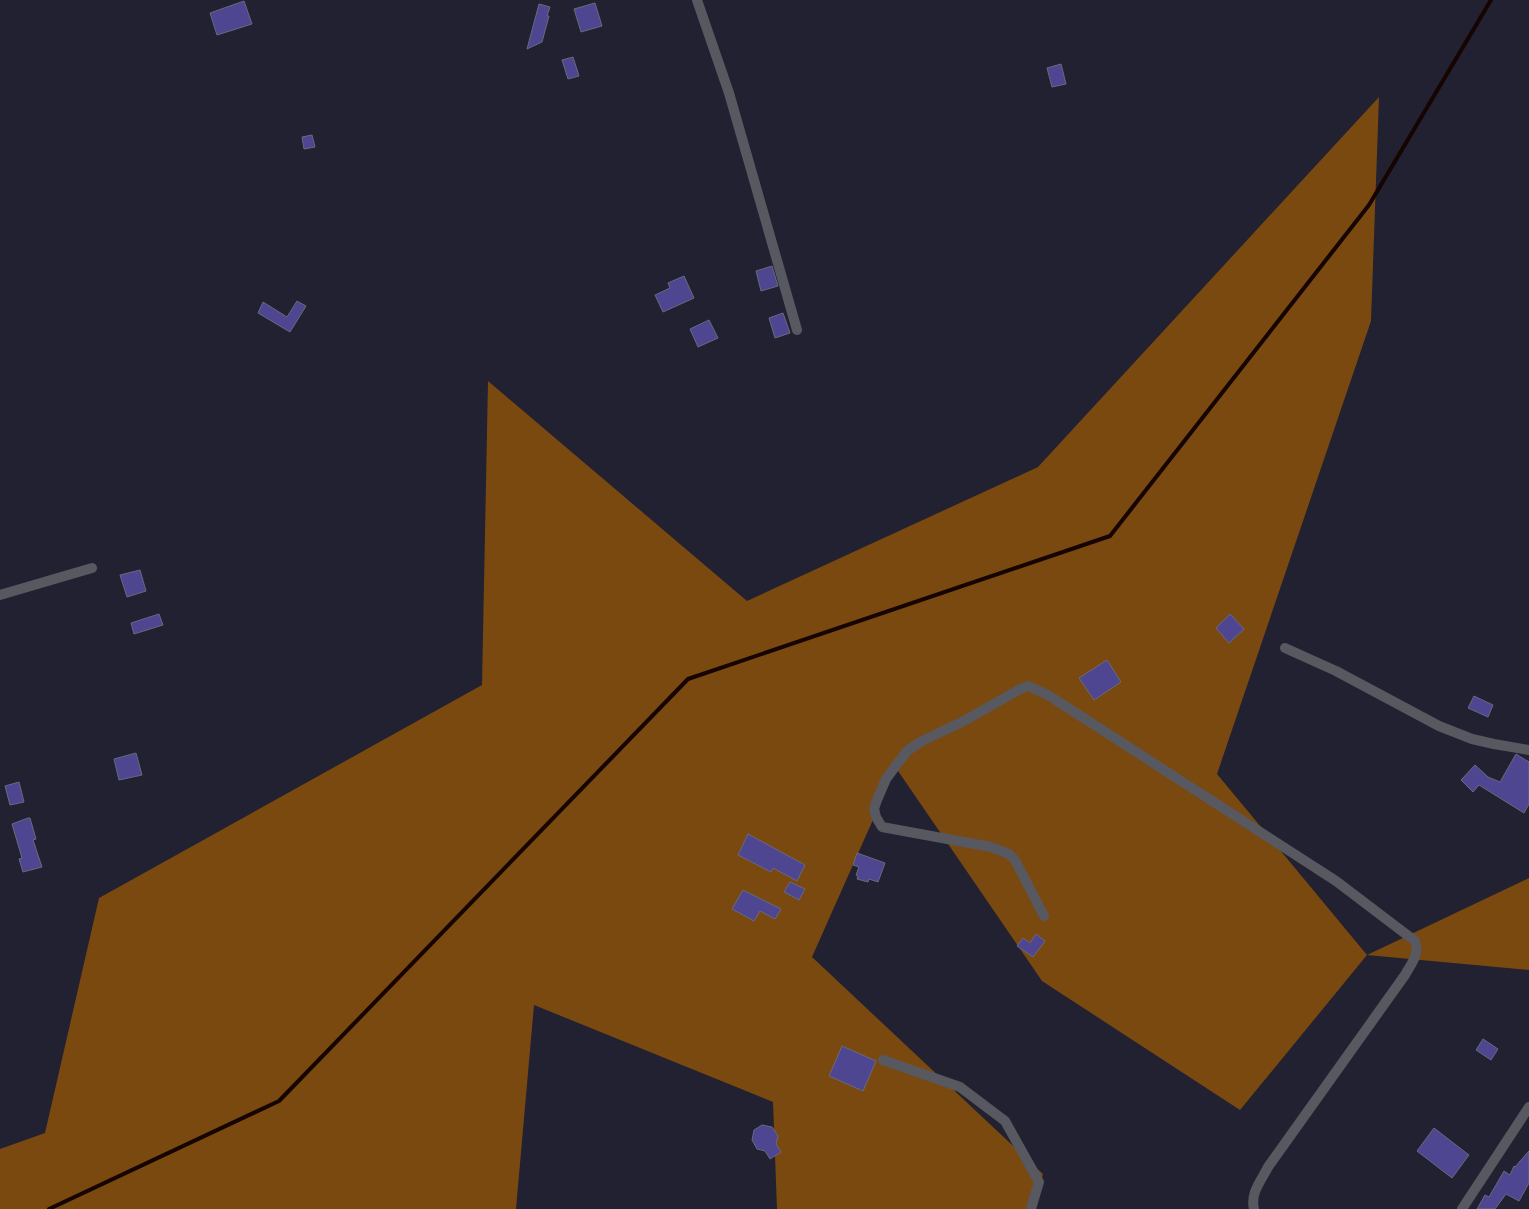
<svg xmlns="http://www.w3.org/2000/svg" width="1529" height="1209" font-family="'Alegreya Sans',sans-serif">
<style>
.forest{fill:#7a4910}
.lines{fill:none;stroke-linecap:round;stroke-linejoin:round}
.stream{stroke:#150400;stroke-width:4}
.building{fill:#4e4690;stroke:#69697d}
.minor{stroke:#575860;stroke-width:10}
</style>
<rect width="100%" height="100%" fill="#212131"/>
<!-- forest -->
<path class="forest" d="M1379 97 1371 321 1217 774 1367 955 1529 878V970L1367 955 1240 1110 1042 981 896 768 812 957 1043 1174 1033 1209H777L773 1102 534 1005 516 1209H0V1149L45 1133 99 898 482 685 488 381 747 601 1038 467Z"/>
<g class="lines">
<!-- stream -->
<path class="stream" d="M49 1209 279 1101 688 679 1110 536 1369 205 1491 0"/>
</g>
<!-- building -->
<path class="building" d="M244 1 252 24 217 35 210 13Z
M595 3 602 26 581 32 574 9Z
M539 4 550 7 547 16H549L542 42 527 49Z
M573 57 579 76 568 79 562 60Z
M1061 64 1066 84 1052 87 1047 68Z
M312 135 315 147 304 149 302 137Z
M772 266 778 286 761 291 756 271Z
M684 276 694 298 663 312 655 295 670 288 668 283Z
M297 301 306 306 290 332 258 313 263 302 287 317Z
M783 313 790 333 775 338 769 318Z
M709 320 718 338 698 347 690 329Z
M140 570 146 591 127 597 120 575Z
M159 614 163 625 134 634 131 623Z
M1230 614 1244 629 1229 643 1216 628Z
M1107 660 1121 682 1094 700 1079 678Z
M1474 696 1493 705 1488 717 1468 708Z
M136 753 142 775 119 780 114 759Z
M1516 754 1529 762V804L1524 813 1479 785 1473 792 1461 780 1475 765 1488 777 1500 782Z
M19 782 24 802 10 805 5 786Z
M28 818H30L36 839 33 840 42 867 23 872 19 859 22 858 12 824Z
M748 834 805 865 797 881 773 868 771 872 738 855Z
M857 853 885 863 878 882 869 879 868 882 857 879 858 876 856 875 859 867 853 865Z
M790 882 805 889 799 900 784 892Z
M743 890 781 909 775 919 760 911 754 921 732 909Z
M1036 934 1045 941 1033 957 1017 946 1023 938 1030 943Z
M1483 1039 1498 1049 1491 1060 1476 1050Z
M842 1046 876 1061 863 1091 829 1076Z
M762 1125 772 1127 778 1136 776 1144 781 1152 770 1159 765 1151 757 1149 752 1140 754 1130Z
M1434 1128 1469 1155 1452 1178 1417 1151Z
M1529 1151V1183L1519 1201 1506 1194 1495 1209H1477L1485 1195 1489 1197 1504 1171 1510 1175 1514 1166 1515 1167Z"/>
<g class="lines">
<!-- minor -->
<path class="minor" d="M697 0 729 93 797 330
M0 595 92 568
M1285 648 1336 671 1439 726 1472 739 1494 744 1529 750
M1044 916 1015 860 1009 854 991 847 882 827 876 817 874 809 877 800 886 779 907 751 922 741 964 721 1020 689 1028 686 1048 695 1336 881 1415 941C1420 954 1411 964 1405 975L1268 1167C1261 1181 1250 1193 1254 1209
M883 1060 960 1087 1005 1121 1039 1182 1031 1209
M1462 1209 1529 1107"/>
</g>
</svg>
